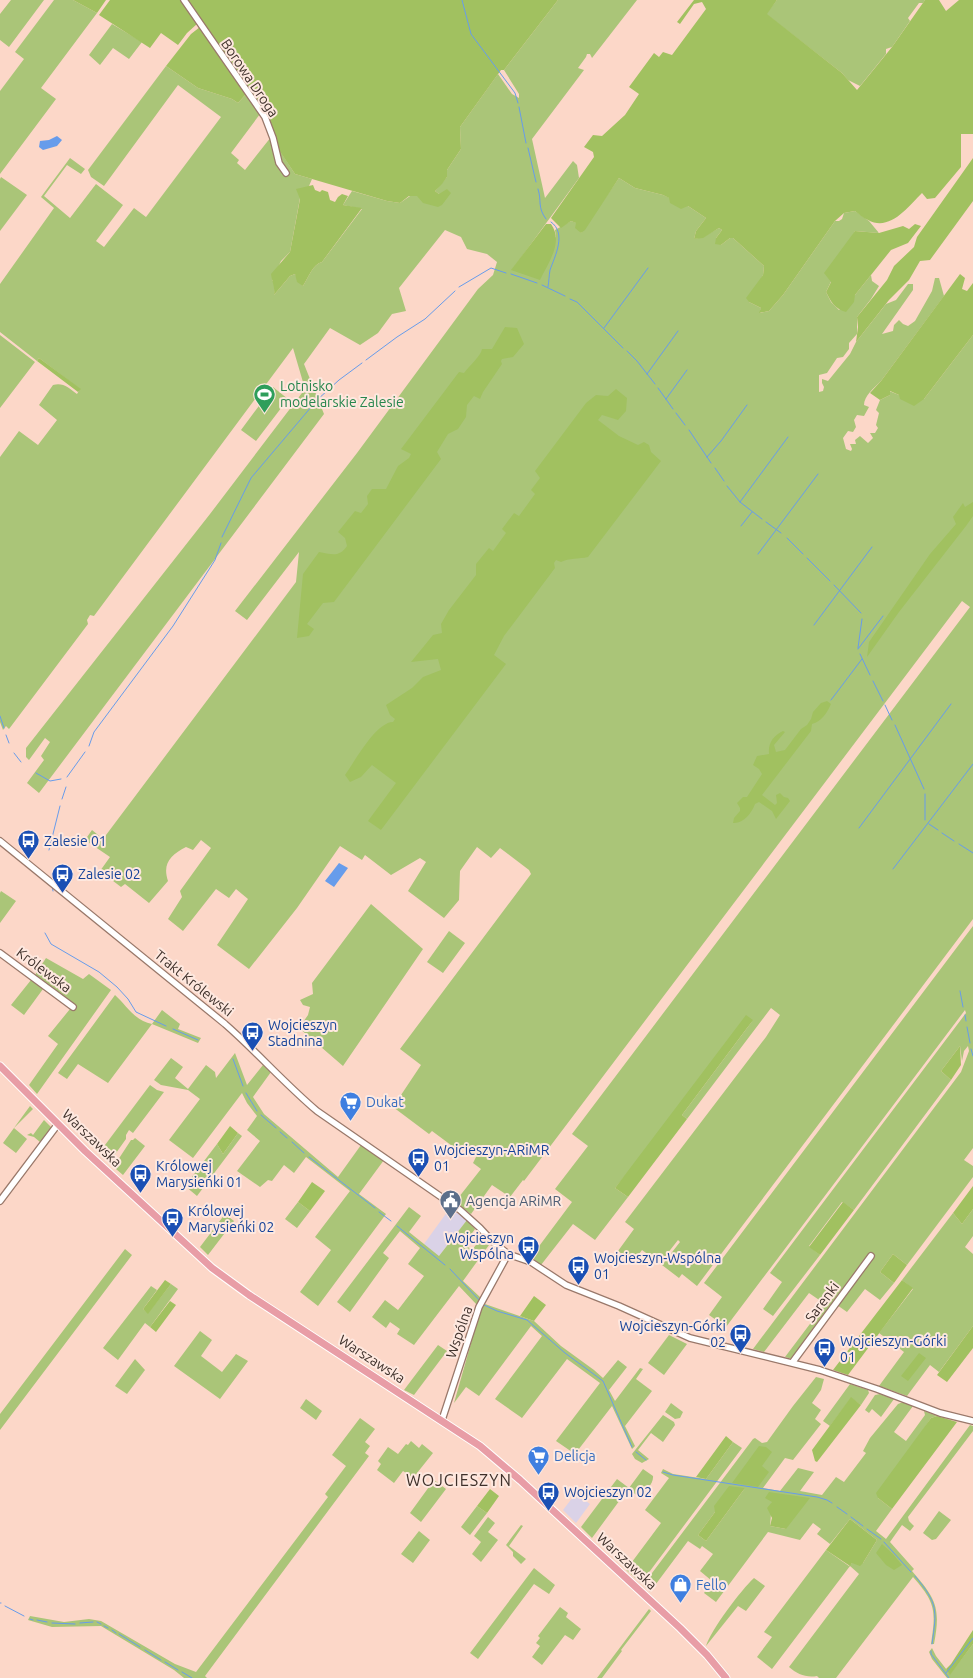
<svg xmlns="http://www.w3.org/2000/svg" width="973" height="1678" font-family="Ubuntu,sans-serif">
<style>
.commercial{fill:#dad2e7}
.green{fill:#aac578;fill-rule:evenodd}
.forest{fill:#a1c160}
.water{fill:#679ceb}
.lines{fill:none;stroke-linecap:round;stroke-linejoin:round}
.stream{stroke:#679ceb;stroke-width:1}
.minor-casing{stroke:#99786a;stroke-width:8}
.major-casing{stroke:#fff;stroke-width:9}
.minor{stroke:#fff;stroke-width:5.5}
.major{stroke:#e89da6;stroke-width:7}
.labels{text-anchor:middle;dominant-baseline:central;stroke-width:4;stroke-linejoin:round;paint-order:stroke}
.street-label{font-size:14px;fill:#3e302a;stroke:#fee8df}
.leisure-label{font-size:14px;fill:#27864d;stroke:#fee8df;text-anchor:start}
.transit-label{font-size:14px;fill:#164399;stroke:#fee8df;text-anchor:start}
.shop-label{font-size:14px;fill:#366cbe;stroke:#fee8df;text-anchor:start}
.service-label{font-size:14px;fill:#4e5e75;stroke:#fee8df;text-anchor:start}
.quarter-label{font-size:16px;letter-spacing:1px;fill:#3e302a;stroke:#fee8df}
</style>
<rect width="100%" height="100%" fill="#fcd7c8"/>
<!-- commercial -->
<path class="commercial" d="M450 1208 467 1220 439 1256 424 1244Z
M576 1493 590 1504 576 1523 563 1510Z"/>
<!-- green -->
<path class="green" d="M11 0H44L9 47 0 40V14Z
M54 0H73L97 13 41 88 56 99 0 174V91L24 59 15 52Z
M558 0H637L592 58 590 54H587L586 57 578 68 584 70 532 139 545 198 573 161 577 165 579 178 512 270 556 237 555 230 571 221 577 223 581 233 619 178 635 188 663 195 688 206 706 218 696 231 694 239 703 237 719 228 722 230 716 238 721 245 730 238H733L764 266 763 275 749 302 761 308 760 313 769 311 783 295 835 221H839L842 219 844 213 855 211 869 221 879 233 855 231 826 292 831 302 839 310 855 295 871 275 872 281 879 286 871 299 857 317V334L849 343V349L843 357 837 358 827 373 819 375V392L823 391 824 387 822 383V379L828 381 850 354 856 342 886 304 896 300 908 284H913V290L882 334 893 331 894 325 899 320 903 324 908 326 915 321 932 291 935 278H939L944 296 881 381C874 388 864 396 864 405L869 407 864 416 857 415 854 420 856 427 853 432 848 431 843 438 846 449 851 451 852 449 850 444H856L855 440 860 436 868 443 873 438 870 433H875L878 428 876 425 879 413 876 410 880 400 890 395 889 391 899 395 924 399 973 335V919L697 1286 682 1274 679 1278 662 1265 680 1242 678 1240 660 1263 642 1250 633 1262 618 1251 634 1229 625 1222 766 1037 780 1015 771 1008 687 1119 682 1115 753 1020 615 1188 628 1197 595 1240 573 1224 541 1265 531 1257 572 1202 555 1189 588 1146 572 1134 970 607 962 601 524 1181 523 1180 510 1197 492 1185 471 1214 455 1202 481 1169 473 1163 477 1155 464 1146 459 1151 432 1131 429 1134 393 1107 421 1065 400 1049 531 874 529 870 500 848 491 858 477 847 460 871 459 900 444 918 408 891 426 862 420 858 391 875 365 855 362 860 340 846 297 908 249 969 217 945 248 899 236 889 229 898 216 889 183 931 168 919 182 897 180 891 211 848 201 840 193 850 186 847C171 855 162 863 168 881L149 903 125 884 121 887 100 871 110 857 85 840 92 830 103 839 296 582 299 552 247 620 235 611 357 453 478 289 493 275 497 262 487 254 467 249 461 237 445 230 399 288 406 311 392 314 378 333 360 345 330 328 304 364 324 414 39 793 27 783 44 760 41 756 50 742 45 738 29 760 26 757V748L210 514 305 389 293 348 94 616 90 615 87 620 88 624 9 729 6 726 3 730 0 722V457L19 431 38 445 57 420 39 405 53 385C63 382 69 388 77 394L80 389 39 358 37 361 0 332V284L54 208 41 197 70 158 85 169 81 174 67 165 44 196 70 218 96 184 123 205 96 241 104 247 134 208 146 217 221 117 178 85 104 186 91 177 88 170 166 66 198 88 232 99 238 103 246 94 260 114 231 153 239 160 237 163 245 170 271 137 295 174 312 179 309 186 300 198 290 252 281 261 272 280 275 284 274 295 290 276 295 274 303 286C308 278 313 264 322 262L362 209 343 205 352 191 387 201 400 203 410 196 439 194 435 191 447 177V170L461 149 460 127 498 74 512 94 519 98V94L504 70Z
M777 0H925L923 3H919L908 18 910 21 892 47 886 49V54L860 86 848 80 842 73 766 14Z
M112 24 142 42 129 59 113 48 100 65 89 55Z
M1 177 27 195 0 231V179Z
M0 335 35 362 0 408Z
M273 387 288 399 256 441 241 430Z
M1 891 16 901 0 923V893Z
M371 904 423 949 343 1066 299 1028 308 1015 310 1007 303 1005 300 1000 313 994 312 983Z
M973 926V1148L964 1160 973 1166V1177L907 1265 893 1254 880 1272 894 1283 880 1300 865 1289 847 1312 837 1305 796 1360 785 1357 825 1304 809 1293 764 1352 753 1349 961 1072 969 1051 968 1046 964 1051 962 1061 960 1046 941 1071 951 1080 854 1210 842 1202 809 1246 820 1255 773 1316 763 1309 782 1282 770 1273 966 1013 965 1010 726 1327 709 1315 722 1297 704 1283Z
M449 931 465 943 443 973 427 962Z
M46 958 83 979 89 974 111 990 37 1094 29 1085 58 1044 48 1036 70 1009 74 1008 35 975Z
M31 980 43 989 24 1015 11 1005Z
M115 995C126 1005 135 1021 152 1024L162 1010 180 1024 178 1029 201 1038 198 1043 152 1024 108 1083 78 1064 67 1079 58 1073Z
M235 1053 247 1085 263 1065 271 1072 253 1097 264 1114 338 1177 361 1145 384 1160 359 1194 386 1214 318 1306 300 1292 331 1250 315 1237 350 1191 306 1157 294 1173 284 1165 272 1181 268 1180 260 1187 237 1171 260 1141 247 1130 257 1116 247 1103 242 1093 193 1158 169 1140 200 1099 188 1090 161 1085 154 1080 171 1058 183 1067 175 1078 188 1089 206 1065 215 1072 216 1078Z
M150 1085 157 1090 164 1092 133 1133 129 1130 126 1135V1139L111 1160 107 1161 99 1153Z
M30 1106 33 1109 14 1128 27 1139 16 1153 3 1143Z
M44 1120 52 1128 40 1142 34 1137 27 1135 31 1133 33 1135Z
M238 1133 242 1136 197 1196 185 1186 217 1144 223 1154Z
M135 1138 145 1146 123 1175 116 1169V1163L131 1140H133Z
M298 1202 310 1211 297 1228 285 1219Z
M409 1207 421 1216 409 1232 439 1256 467 1220 475 1229 464 1244 472 1250 482 1237 489 1245 463 1281 481 1298 477 1305 459 1286 414 1345 397 1334 400 1329 390 1322 386 1328 372 1317 385 1300 398 1310 424 1276 408 1264 420 1248 400 1231 383 1253 389 1258 350 1312 337 1302Z
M973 1209V1236L965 1247 973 1254V1326L939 1372 930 1365 907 1396 879 1386 904 1352 879 1333 913 1289 902 1280 953 1213 962 1224Z
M225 1214 234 1221 208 1255 200 1247Z
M125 1249 132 1255 0 1430V1414Z
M171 1284 178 1289 150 1327 145 1323 118 1360 103 1348 151 1286 157 1290 143 1309 148 1313Z
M485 1304 534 1321 561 1346 594 1370 603 1378 618 1360 627 1367 609 1390 615 1401 640 1368 643 1369 636 1379 652 1391 625 1426 635 1446 632 1449 612 1406 575 1454 556 1441 600 1383 567 1359 522 1418 495 1399 542 1336 531 1326 479 1396 466 1387 454 1403 477 1322 482 1308Z
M200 1331 212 1340 201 1356 222 1372 236 1354 248 1361 220 1399 174 1366Z
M669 1335 687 1344 664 1375 648 1363Z
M438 1345 447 1351 414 1395 404 1390Z
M135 1359 145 1370 127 1394 115 1386Z
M816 1377 824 1379 821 1390 812 1403 821 1410 815 1419 821 1424 793 1460 785 1458 763 1488 780 1491 798 1468 814 1472 800 1491 822 1495 836 1477 844 1482 866 1453 863 1451 870 1438 898 1404 903 1402 913 1406 894 1432 906 1441 925 1415 924 1411 937 1416 931 1418 878 1498 892 1509 876 1531 886 1539 970 1425 973 1426V1431L908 1517 909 1521 914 1526 910 1531 902 1525 890 1542 914 1569 912 1571C936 1599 941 1607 934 1644H931C936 1611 936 1603 913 1577L836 1678H819L817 1676C806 1678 797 1674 789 1667L859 1574 850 1566 772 1669 757 1657 772 1637 764 1632 826 1550 849 1566 852 1563H863L877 1540 850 1519 830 1544 817 1534 821 1529 813 1523 800 1540 768 1532 716 1602 704 1593 712 1581 700 1571 713 1554 702 1546 700 1549 688 1541 650 1592 643 1585 753 1439 755 1438 762 1443 767 1442 793 1406ZM745 1488 706 1541 698 1535 715 1512ZM772 1502 786 1529 770 1526Z
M850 1384 868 1390 869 1393 861 1405 851 1398 830 1426 823 1421Z
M880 1394 894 1399 881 1417 872 1409 869 1413 865 1410 875 1395Z
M306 1399 322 1411 316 1420 300 1408Z
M671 1403 683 1412 680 1418 675 1419 665 1412Z
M663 1415 674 1422 675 1425 663 1442 651 1433 638 1450 649 1459 642 1463 635 1459 632 1454Z
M360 1418 375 1429 365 1442 370 1446 365 1453 369 1456 205 1676 207 1678H184L174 1670 101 1626 52 1627 28 1620 30 1616 64 1622 89 1619 101 1621 175 1664 196 1672 328 1497 325 1494 346 1466 332 1455Z
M411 1441 419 1448 422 1444 433 1453 413 1478 403 1471 394 1483 377 1470 381 1464 378 1461 388 1447 398 1454 406 1444 408 1445Z
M733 1442 742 1448 641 1583 626 1570 661 1523 645 1510 669 1478 661 1473 663 1469 673 1474 706 1479Z
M643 1469 653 1476C654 1483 645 1494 638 1496L628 1489 592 1538 581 1527 617 1479 629 1488Z
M434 1480 446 1489 421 1522 410 1513Z
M477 1506 487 1513 470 1535 461 1527Z
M939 1511 951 1520 936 1539 932 1540 923 1533Z
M488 1517 495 1523 488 1532 498 1540 481 1562 472 1554 481 1542 474 1536Z
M521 1525 523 1526 509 1546 526 1559 521 1564 513 1556V1552L506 1545Z
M419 1531 430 1540 413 1563 401 1554Z
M534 1568 555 1585 549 1594 534 1584 478 1659 470 1653Z
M754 1578 765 1586 746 1611 738 1606 706 1646C711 1630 741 1590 754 1578Z
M560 1607 568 1613 566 1617 581 1629 573 1640 565 1635 542 1665 532 1657 540 1646 536 1643 540 1638 538 1636Z
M649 1609 651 1611 621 1650 622 1651 602 1678H597Z
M973 1644V1678H947L932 1659 929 1652 932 1648 936 1656 950 1674Z"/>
<!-- forest -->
<path class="forest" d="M73 0H106L97 13Z
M110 0H182L197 24 187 33 178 45 161 33 150 48 99 15Z
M186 0H558L504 70H501L460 127 461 149 447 170V177L442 184 435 191 439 194 447 189 451 193 442 205 438 207 423 203 417 196H409L400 203 387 201 295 174 277 147 272 128Z
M694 0H777L767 14 842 73 857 90 892 47 925 0H939L946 11 959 0H973V134H961V167L935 198 927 199 922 193C908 207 890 232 868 220 863 218 859 214 855 211L844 213 835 221 783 295 769 311 759 313 761 308 749 302 746 298 763 275 764 266 733 238H730L721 245 715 244 716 238 722 230 719 228 703 238 694 239 696 231 706 218 688 206 681 209 670 203 669 198 663 195 635 188 619 178 585 230 581 233 575 228 576 223 571 221 561 228 551 218 594 157 593 152 584 147 593 135 602 136 625 115 639 94 629 87 654 53 659 57 663 52 672 55 706 9 702 2 694 4 680 24 677 22Z
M200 27 246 94 238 103 232 99 198 88 166 66 191 34Z
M973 158V201L930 260 920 261 909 280 889 300 856 342 858 327 857 317 887 280 894 266 914 247 917 237Z
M313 185 315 190 320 192 322 190 328 192 330 200 335 202 338 197 342 194 348 196 343 205 362 208 322 262C313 264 308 278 303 286L297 282 295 274 290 276 274 295C275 286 272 282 271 274L290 252 300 199 296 189Z
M546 224H551C564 242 548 263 540 280L511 270Z
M915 224 921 226 908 243 891 250 855 295 854 302 846 312C835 309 831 302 826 292L831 282 824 273 855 231 879 233 903 226 909 229Z
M960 274 965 278 962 289 967 291 973 283V335L924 399 914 406 900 399 899 395 890 391V395L880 400 870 393 881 381Z
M505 327 517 328 524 344 513 357 502 359 501 361 502 364 483 392 480 399 474 396 467 405 466 417 458 429 448 434 437 452 441 459 334 602 323 603 307 624 314 629 309 636 297 638 303 574 319 552C331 554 339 558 347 546L345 538 338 532 355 511 361 513 368 504 367 496 372 489H386L398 466 409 458 411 454 401 449 459 372 464 373C469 366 481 356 482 349H492Z
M39 358 81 389 78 392 37 361Z
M616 389 627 398 626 411 618 420 602 415 598 420 619 436 638 445 644 442 649 445 651 452 661 461 588 557C579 559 569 558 561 562L556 560 554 563 555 568 504 636 494 655 506 664 381 830 368 821 396 783 372 765 361 777 350 782 345 775C355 761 376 722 393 722L395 719 390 715 386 705 412 688 423 677 441 670 438 659 411 662 433 635 442 633 441 624 449 610 476 575V564L489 548 493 551 506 533 502 529 514 513 519 516 535 494 531 490 540 478 535 471 586 403 596 395 608 396Z
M973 502V516L966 526 899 612 867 657 869 642 930 554 956 524 953 517 963 503 965 507Z
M827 701 831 704C827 713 822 721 812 724L811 731 762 795 775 805 777 803 776 795 780 793 784 797 788 798 790 801 776 819 772 811 759 802 755 804C752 813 743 824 733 823L734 818 740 811V808L737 803 743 797H747L762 774 759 769 753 765 757 756 769 754C768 743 773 736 783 731L785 732 774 745 776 752 785 750 801 729 807 725 811 719 813 712 821 703Z
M746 1015 753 1020 682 1115 687 1119 628 1197 615 1188Z
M960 1046 961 1065 951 1080 941 1071Z
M230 1126 238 1133 223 1154 217 1144Z
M312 1182 325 1191 310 1211 298 1202Z
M973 1186V1209L962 1224 953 1213Z
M843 1202 854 1210 820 1255 809 1247Z
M893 1254 907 1265 894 1283 880 1272Z
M165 1280 171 1284 148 1314 143 1309Z
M902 1280 913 1288 848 1375 833 1370Z
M534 1296 546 1305 534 1321 520 1316Z
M170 1301 176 1305 156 1332 150 1327Z
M973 1326V1348L947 1382 937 1375Z
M919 1353 926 1358 908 1381 901 1376Z
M851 1397 861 1405 817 1462 815 1461 812 1450Z
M937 1416 957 1422 892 1509 878 1498 876 1493 931 1418Z
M726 1436 733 1442 706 1479 696 1477Z
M759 1446 766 1447 772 1452 762 1466 769 1472 758 1487 732 1483Z
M729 1486 745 1488 706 1541 698 1535 715 1512 714 1506Z
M490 1489 499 1496 487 1513 477 1506Z
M769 1492 810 1498 786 1529 770 1526 772 1518 767 1508 772 1502 765 1498Z
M850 1519 877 1540 863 1563 860 1566 852 1563 850 1566 826 1550Z
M882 1544 893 1554 902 1565 894 1570 886 1565 876 1553Z
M973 1630V1644L950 1675 946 1669 951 1664Z"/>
<!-- water -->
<path class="water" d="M57 136 62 140 57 146 43 150 39 147 40 141 49 140Z
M339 863 348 868 334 887 325 881Z"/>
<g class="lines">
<!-- stream -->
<path class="stream" d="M462 0 471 34 515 93 518 103
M519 107 526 143
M528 148 536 182
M538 189C542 201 537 207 546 219
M511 274 537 283
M542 285 565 296
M459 287 491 268 506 273
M548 287C549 281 549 276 550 270 555 256 567 233 551 222
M570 299 577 302 623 348
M604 328 648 268
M627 351 637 361 655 384
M366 360 397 337 425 319 455 291
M647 374 678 331
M658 388 673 409
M666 399 687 370
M317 400 339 380 362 363
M676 413 685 425
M689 430 711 463
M707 457 721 441 747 405
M715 468 724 481
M727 486 740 502 762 519
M740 502 788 437
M766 522 781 533
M741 526 752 512
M222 537 251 478 312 406
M787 538 803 554
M758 554 818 474
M807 558 830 581
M834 585 861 613
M814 625 872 547
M858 648 862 619
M858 649 883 616
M860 654 870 675
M873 681 883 701
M831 700 862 659
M885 705 892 720
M0 716 4 728
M895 725 924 789
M6 735 9 743
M89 746 94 732 173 626 215 560 221 543
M14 753 21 762
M36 773 50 781 61 779
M67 777 85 752
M925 794V820
M62 799 66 787
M929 824 938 830
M859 828 951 704
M942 833 954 841
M959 844 973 853
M49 850 60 806
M893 869 973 764
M52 886 53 891
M45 933 51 944 99 972 117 987 128 999 136 1012 166 1026
M960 991 963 1007
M965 1015 966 1021
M967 1027 970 1043
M173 1029 198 1040
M971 1049 973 1056
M233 1059 243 1086
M246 1093 257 1111
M261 1115 276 1128
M280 1132 287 1138
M292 1142 304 1153
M309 1157 375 1208
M379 1212 391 1221
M397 1226 445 1265
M450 1269 480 1301
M484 1305 497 1311 527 1320 565 1353 603 1381 632 1447
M636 1452 646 1460
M663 1472 673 1475 817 1497 827 1500 832 1503
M837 1507 847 1514
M851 1517 863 1526
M867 1529 881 1539
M884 1542 911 1572
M915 1576C938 1604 937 1609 932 1644
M0 1603H1
M5 1606 24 1616
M30 1619 33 1620
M37 1620 47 1622
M97 1622 101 1624
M52 1623 75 1624
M80 1623 93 1622
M104 1626 108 1628
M112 1630 116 1633
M119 1634 140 1647
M145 1650 161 1660
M931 1651V1654L949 1678
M165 1662 178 1670
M182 1672 192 1678
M946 1673 973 1638"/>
<defs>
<path id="minor" d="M184 0 265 117 273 138 279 163 286 173
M0 841 225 1024C257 1052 285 1084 317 1111L460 1210 480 1228 493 1242 508 1254 531 1262 566 1285 619 1306 690 1338 820 1370 877 1389 940 1413 973 1421
M0 953 73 1007
M0 1201 58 1124
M792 1363 871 1256
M442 1420 479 1307 508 1254"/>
<path id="major" d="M0 1066 85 1151 212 1268 249 1295 480 1446 520 1480 680 1628 707 1655 726 1678"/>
</defs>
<!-- minor casing -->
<use href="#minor" class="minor-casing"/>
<!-- major casing -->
<use href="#major" class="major-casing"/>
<!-- minor -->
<use href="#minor" class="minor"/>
<!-- major -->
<use href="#major" class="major"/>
</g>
<!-- icons -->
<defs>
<symbol id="stadium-pin" viewBox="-11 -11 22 30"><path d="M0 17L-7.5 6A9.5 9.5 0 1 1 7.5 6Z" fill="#2e9e5b" stroke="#fee8df"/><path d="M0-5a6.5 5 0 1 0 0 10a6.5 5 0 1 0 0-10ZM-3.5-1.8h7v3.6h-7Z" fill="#fff"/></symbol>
<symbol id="bus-pin" viewBox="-11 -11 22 30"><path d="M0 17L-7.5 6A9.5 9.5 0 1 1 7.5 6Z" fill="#1a4fb4" stroke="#fee8df"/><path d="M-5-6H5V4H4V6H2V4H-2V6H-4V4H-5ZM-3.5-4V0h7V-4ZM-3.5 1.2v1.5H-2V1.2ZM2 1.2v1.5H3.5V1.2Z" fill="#fff"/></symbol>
<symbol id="supermarket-pin" viewBox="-11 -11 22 30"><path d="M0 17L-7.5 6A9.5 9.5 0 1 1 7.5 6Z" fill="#3f7fe0" stroke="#fee8df"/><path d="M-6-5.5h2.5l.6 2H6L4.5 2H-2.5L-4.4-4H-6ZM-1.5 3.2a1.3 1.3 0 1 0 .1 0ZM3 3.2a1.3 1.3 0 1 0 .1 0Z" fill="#fff"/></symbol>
<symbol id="civic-pin" viewBox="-11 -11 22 30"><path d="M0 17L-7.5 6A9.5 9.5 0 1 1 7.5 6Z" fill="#5c6f8a" stroke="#fee8df"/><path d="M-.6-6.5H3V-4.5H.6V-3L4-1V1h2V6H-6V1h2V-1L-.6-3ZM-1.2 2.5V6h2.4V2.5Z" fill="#fff"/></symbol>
<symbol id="shop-pin" viewBox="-11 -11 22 30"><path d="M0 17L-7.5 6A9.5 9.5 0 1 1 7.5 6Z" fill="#3f7fe0" stroke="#fee8df"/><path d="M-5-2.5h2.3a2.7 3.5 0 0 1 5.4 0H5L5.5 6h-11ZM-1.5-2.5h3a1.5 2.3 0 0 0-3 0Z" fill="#fff"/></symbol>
</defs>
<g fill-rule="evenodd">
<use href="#stadium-pin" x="252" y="382" width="25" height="34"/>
<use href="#bus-pin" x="16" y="828" width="25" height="34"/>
<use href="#bus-pin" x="50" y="862" width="25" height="34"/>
<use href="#bus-pin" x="240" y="1020" width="25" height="34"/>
<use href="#supermarket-pin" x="338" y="1090" width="25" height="34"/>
<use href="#bus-pin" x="406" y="1146" width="25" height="34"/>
<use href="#bus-pin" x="128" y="1162" width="25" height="34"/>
<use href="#civic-pin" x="438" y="1188" width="25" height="34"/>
<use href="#bus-pin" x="160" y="1206" width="25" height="34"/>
<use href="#bus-pin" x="516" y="1234" width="25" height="34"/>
<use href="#bus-pin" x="566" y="1254" width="25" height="34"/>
<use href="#bus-pin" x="728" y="1322" width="25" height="34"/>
<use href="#bus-pin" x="812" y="1336" width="25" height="34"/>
<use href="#supermarket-pin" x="526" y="1444" width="25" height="34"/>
<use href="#bus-pin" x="536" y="1480" width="25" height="34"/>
<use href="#shop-pin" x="668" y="1572" width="25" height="34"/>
</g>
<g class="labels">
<!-- street labels -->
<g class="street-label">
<text transform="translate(250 78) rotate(56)">Borowa Droga</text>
<text transform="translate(44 970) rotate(37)">Królewska</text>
<text transform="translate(194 983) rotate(39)">Trakt Królewski</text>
<text transform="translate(92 1138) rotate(44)">Warszawska</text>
<text transform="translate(822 1302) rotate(-53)">Sarenki</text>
<text transform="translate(459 1332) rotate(-71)">Wspólna</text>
<text transform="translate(372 1359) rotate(33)">Warszawska</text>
<text transform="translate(627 1561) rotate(43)">Warszawska</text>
</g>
<!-- leisure labels -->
<g class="leisure-label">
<text x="280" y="386">Lotnisko<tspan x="280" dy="16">modelarskie Zalesie</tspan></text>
</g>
<!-- transit labels -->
<g class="transit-label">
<text x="44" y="841">Zalesie 01</text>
<text x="78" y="874">Zalesie 02</text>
<text x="268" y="1025">Wojcieszyn<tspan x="268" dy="16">Stadnina</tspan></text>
<text x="434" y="1150">Wojcieszyn-ARiMR<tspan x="434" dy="16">01</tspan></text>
<text x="156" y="1166">Królowej<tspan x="156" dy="16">Marysieńki 01</tspan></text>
<text x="188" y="1211">Królowej<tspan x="188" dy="16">Marysieńki 02</tspan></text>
<text x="514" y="1238" text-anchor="end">Wojcieszyn<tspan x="514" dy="16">Wspólna</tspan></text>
<text x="594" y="1258">Wojcieszyn-Wspólna<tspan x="594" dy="16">01</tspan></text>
<text x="726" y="1326" text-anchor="end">Wojcieszyn-Górki<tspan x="726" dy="16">02</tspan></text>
<text x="840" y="1341">Wojcieszyn-Górki<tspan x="840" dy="16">01</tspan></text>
<text x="564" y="1492">Wojcieszyn 02</text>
</g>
<!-- shop labels -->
<g class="shop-label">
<text x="366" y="1102">Dukat</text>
<text x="554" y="1456">Delicja</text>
<text x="696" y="1585">Fello</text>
</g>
<!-- service labels -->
<g class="service-label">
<text x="466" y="1201">Agencja ARiMR</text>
</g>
<!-- quarter labels -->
<g class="quarter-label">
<text x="459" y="1480">WOJCIESZYN</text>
</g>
</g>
</svg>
